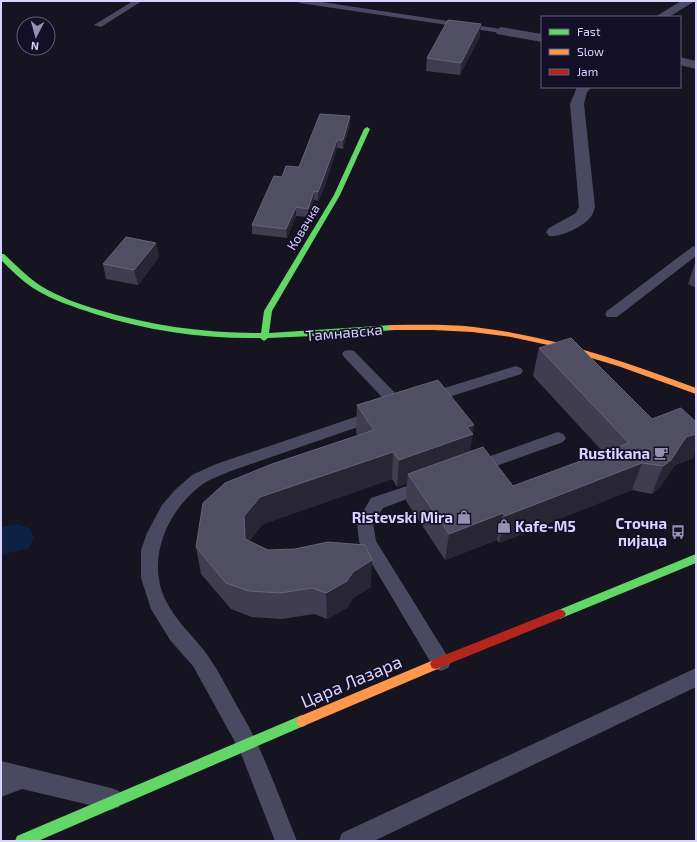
<svg xmlns="http://www.w3.org/2000/svg" width="697" height="842" font-family="'Exo 2',sans-serif">
<style>
.lines{fill:none;stroke-linecap:round;stroke-linejoin:round}
.canal{fill:#0d2144;fill-rule:evenodd}
.lane{fill:#4a4962;fill-rule:evenodd}
.street{fill:#4a4962;fill-rule:evenodd}
.fast{fill:#63d668;fill-rule:evenodd}
.slow{fill:#ff974d;fill-rule:evenodd}
.jam{fill:#b3261e;fill-rule:evenodd}
.wall{fill:#403d50}
.shaded-wall{fill:#282635}
.building{fill:#504e63;stroke:#66637b}
.labels{text-anchor:middle;dominant-baseline:central;stroke-width:3.5;stroke-linejoin:round;paint-order:stroke}
.far-street-label{font-size:13px;fill:#d9d4ff;stroke:#130f26}
.street-label{font-size:15px;fill:#d9d4ff;stroke:#130f26}
.poi-label{font-size:15px;font-weight:bold;fill:#d9d4ff;stroke:#130f26;text-anchor:end}
.near-street-label{font-size:18px;fill:#d9d4ff;stroke:#130f26}
</style>
<rect width="100%" height="100%" fill="#161421"/>
<g class="lines">
<!-- canal -->
<path class="canal" d="M17 524 29 528 34 538 29 548 1 555V527Z"/>
<!-- lane -->
<path class="lane" d="M133 1H142L101 27 94 25Z
M296 1H315L501 29 505 31 501 33 300 3Z
M696 246V256L617 317H607L605 314 607 311 692 247Z
M349 350 354 351 405 403 407 407 405 411 400 412 395 411 344 357 342 354 344 351Z
M516 366 521 368 523 371 521 374 430 403 425 402 423 398 425 394Z
M376 410 381 411 383 415 381 419 228 472C220 476 210 479 203 484 168 509 145 559 166 601 176 621 193 636 206 653 219 671 229 692 240 711 264 752 279 797 297 841H275L240 751 193 666 170 640 151 609 141 578V550L147 533 162 505 174 491 192 475 216 464Z
M558 432 563 434 566 438 563 442 474 474 468 472 466 468 468 464Z
M425 480 431 482 433 486 431 490 383 508 373 523 376 541 451 662 448 668 441 671 434 668 362 547 359 542 357 522 371 498Z
M696 668V687L374 841H339L342 833Z
M1 761 111 788 119 791 122 799 119 807 111 810 22 789 1 797Z"/>
<!-- street -->
<path class="street" d="M681 1H695L669 17H655Z
M501 27 542 34V42L497 34 495 31Z
M680 57 696 61V69L680 65Z
M577 87H592L587 92 584 104 595 207C594 211 592 216 589 219 582 227 559 238 549 236L546 232 549 228 576 213 579 207 570 104Z"/>
<!-- fast -->
<path class="fast" d="M367 127 370 129 340 195 272 311 269 333 392 325 395 326 396 328 395 330 314 336 268 338 264 341 260 338C203 339 149 331 95 314 74 307 52 300 33 288 21 280 11 270 1 260V254H4C16 265 27 277 41 286 59 297 79 304 99 310 152 326 205 333 261 333L264 311 334 195 364 129Z
M696 554V563L564 617 560 619 556 617 554 614 556 611Z
M302 715 306 717 308 721 306 725 38 841H15L17 836Z"/>
<!-- slow -->
<path class="slow" d="M392 325C419 325 447 324 474 327 551 336 624 361 696 388V394L618 366 548 345 511 337 472 332 433 330H389L388 328 389 326Z
M436 659 440 660 442 664 440 668 306 725 302 727 298 725 296 721 298 717Z"/>
<!-- jam -->
<path class="jam" d="M560 609 564 611 566 614 564 617 436 669 432 668 430 664 432 660Z"/>
</g>
<!-- wall -->
<path class="wall" d="M480 36 460 75 426 71 427 58Z
M350 116V125L343 149 337 148 324 188 318 201 314 200 308 217 296 216 287 238 252 234V225L282 177 299 167Z
M156 243 159 257 138 285 106 279 103 264Z
M696 260V288L688 284Z
M539 348 652 419 693 458 675 465 660 487 652 494 632 490 499 543 497 540 445 560 406 501 407 484 397 487 392 479 263 524 249 541 268 550 371 587 353 598 347 608 327 619 314 614 282 619 252 617 231 609 201 574 196 547 358 435 356 433 357 405 472 434 470 452 513 486 604 453 533 376Z"/>
<!-- shaded-wall -->
<path class="shaded-wall" d="M481 24 480 36 460 75 461 63Z
M350 116V125L343 149V140Z
M337 140V148L324 188 318 201V192Z
M314 191V200L308 217V209Z
M296 207V216L287 238 286 229Z
M156 243 159 257 138 285 134 270Z
M474 425 469 462 408 474 407 484 397 487 399 460 467 427Z
M696 434V451L693 458 675 465 660 487 652 494 663 466 686 437Z
M393 452 392 479 263 524 248 543 245 539 244 516 260 497Z
M642 463 632 490 499 543 505 516Z
M503 513 497 540 445 560 449 534Z
M372 560 371 587 353 598 347 608 327 619 326 593 353 572Z"/>
<!-- building -->
<path class="building" d="M448 20 481 24 461 63 427 58Z
M320 114 350 116 343 140H337L323 179 318 192 314 191 308 209 296 207 286 229 252 225 274 176 282 177 286 166 299 167Z
M126 237 156 243 134 270 103 264Z
M571 338 652 419 681 408 696 422V434L686 437 671 460 663 466 642 463 505 516 503 513 449 534 408 474 483 447 513 486 629 443 539 348Z
M438 380 474 425 467 427 473 434 399 460 393 452 260 497 244 516 245 539 268 550 295 549 328 542 365 545 372 560 353 572 347 581 326 593 312 588 280 593 249 591 226 583 196 547 203 503 225 483 272 464 374 430 357 405Z"/>
<!-- icons -->
<defs>
<symbol id="cafe-bare" viewBox="-9 -9 18 18"><path d="M-5.5-4.5H6V0H3Q3 3.5 0 3.5H-2.5Q-5.5 3.5-5.5 0ZM3-3.2v2h1.7v-2ZM-6 4.5H4V6H-6Z" fill="#9591b1" stroke="#130f26" stroke-width="2.5" paint-order="stroke"/></symbol>
<symbol id="shop-bare" viewBox="-9 -9 18 18"><path d="M-5-2.5h2.3a2.7 3.5 0 0 1 5.4 0H5L5.5 6h-11ZM-1.5-2.5h3a1.5 2.3 0 0 0-3 0Z" fill="#9591b1" stroke="#130f26" stroke-width="2.5" paint-order="stroke"/></symbol>
<symbol id="bus-bare" viewBox="-9 -9 18 18"><path d="M-5-6H5V4H4V6H2V4H-2V6H-4V4H-5ZM-3.5-4V0h7V-4ZM-3.5 1.2v1.5H-2V1.2ZM2 1.2v1.5H3.5V1.2Z" fill="#9591b1" stroke="#130f26" stroke-width="2.5" paint-order="stroke"/></symbol>
</defs>
<g fill-rule="evenodd">
<use href="#cafe-bare" x="651" y="443" width="20" height="20"/>
<use href="#shop-bare" x="454" y="507" width="20" height="20"/>
<use href="#shop-bare" x="494" y="516" width="20" height="20"/>
<use href="#bus-bare" x="668" y="522" width="20" height="20"/>
</g>
<g class="labels">
<!-- far-street labels -->
<g class="far-street-label">
<text transform="translate(303 227) rotate(-59)">Ковачка</text>
</g>
<!-- street labels -->
<g class="street-label">
<text transform="translate(344 332) rotate(-5)">Тамнавска</text>
</g>
<!-- poi labels -->
<g class="poi-label">
<text x="650" y="453">Rustikana</text>
<text x="453" y="517">Ristevski Mira</text>
<text x="667" y="523">Сточна<tspan x="667" dy="17">пијаца</tspan></text>
<text x="515" y="526" text-anchor="start">Kafe-M5</text>
</g>
<!-- near-street labels -->
<g class="near-street-label">
<text transform="translate(351 681) rotate(-23)">Цара Лазара</text>
</g>
</g>
<!-- border -->
<rect width="697" height="842" fill="none" stroke="#d9d4ff" stroke-width="4"/>
<!-- legend -->
<rect x="541" y="16" width="140" height="72" fill="#130f26" stroke="#625e7d"/>
<rect x="549" y="29" width="20" height="6" fill="#63d668" stroke="#625e7d"/>
<text x="577" y="36" font-size="12" fill="#d9d4ff">Fast</text>
<rect x="549" y="49" width="20" height="6" fill="#ff974d" stroke="#625e7d"/>
<text x="577" y="56" font-size="12" fill="#d9d4ff">Slow</text>
<rect x="549" y="69" width="20" height="6" fill="#b3261e" stroke="#625e7d"/>
<text x="577" y="76" font-size="12" fill="#d9d4ff">Jam</text>
<!-- north arrow -->
<g transform="translate(36 36) rotate(186)"><circle r="19" fill="#130f26" stroke="#625e7d"/>
<path d="M0-3L7 15L0 10L-7 15Z" fill="#9591b1"/>
<text y="-6" font-size="11" font-weight="bold" text-anchor="middle" fill="#d9d4ff">N</text>
</g>
</svg>
